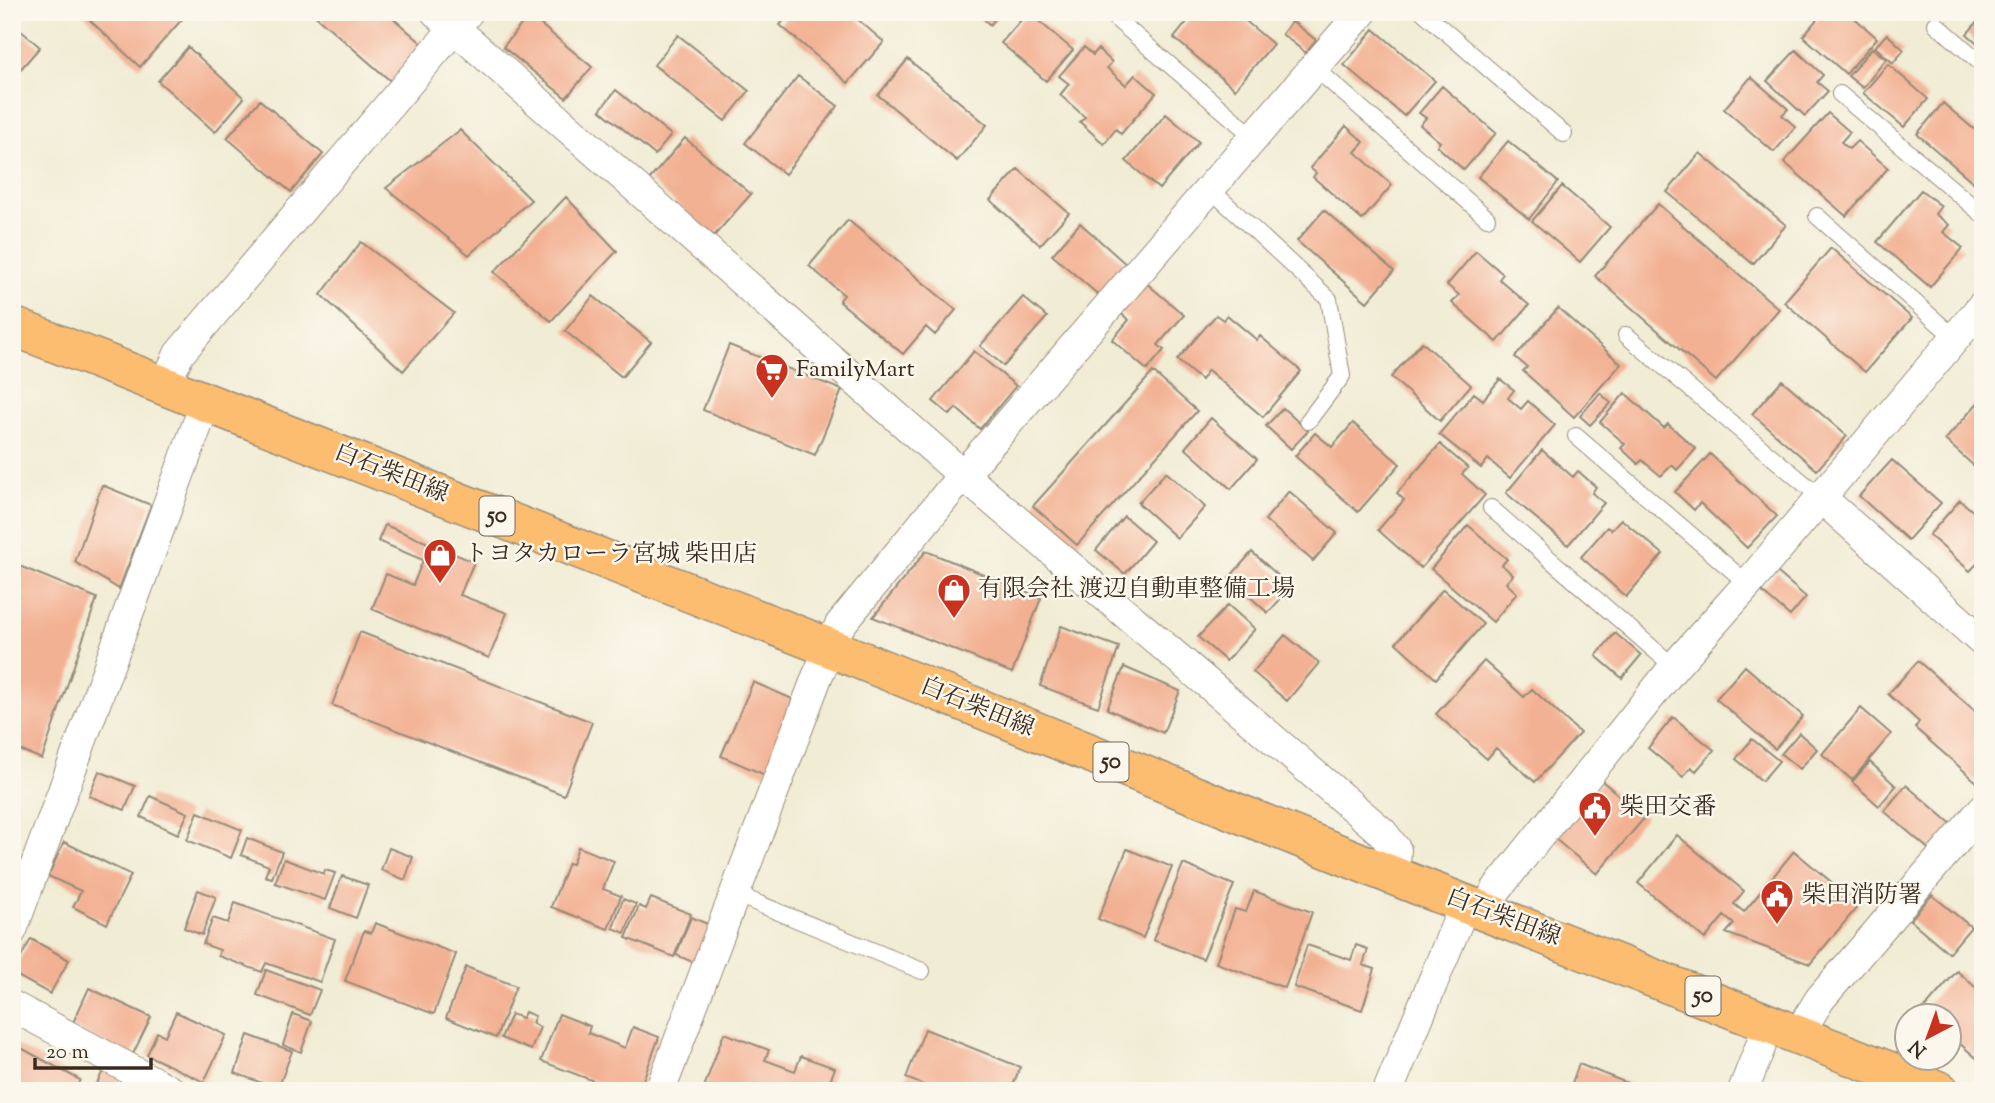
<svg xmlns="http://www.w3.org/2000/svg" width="1995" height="1103" font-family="'Sorts Mill Goudy','Noto Serif JP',serif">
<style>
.building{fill:#f3b193}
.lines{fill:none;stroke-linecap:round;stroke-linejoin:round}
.lane-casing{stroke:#968b79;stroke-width:18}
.street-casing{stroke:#968b79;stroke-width:32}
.primary-casing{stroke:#968b79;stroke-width:41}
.lane{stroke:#fff;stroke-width:16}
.street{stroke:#fff;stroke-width:30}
.primary{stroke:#fdbd6f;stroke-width:38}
.labels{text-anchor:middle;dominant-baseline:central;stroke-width:5;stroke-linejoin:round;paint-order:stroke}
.shield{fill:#fbf7ec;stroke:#75685c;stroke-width:2}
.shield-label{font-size:23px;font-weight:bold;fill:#3b2a1e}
.poi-label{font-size:24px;fill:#3b2a1e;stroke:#fbf7ec;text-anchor:start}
.street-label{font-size:24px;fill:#3b2a1e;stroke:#fbf7ec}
</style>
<rect width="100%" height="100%" fill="#fbf7ec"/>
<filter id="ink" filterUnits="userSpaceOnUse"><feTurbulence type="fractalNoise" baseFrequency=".0143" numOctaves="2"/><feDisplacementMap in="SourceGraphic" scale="14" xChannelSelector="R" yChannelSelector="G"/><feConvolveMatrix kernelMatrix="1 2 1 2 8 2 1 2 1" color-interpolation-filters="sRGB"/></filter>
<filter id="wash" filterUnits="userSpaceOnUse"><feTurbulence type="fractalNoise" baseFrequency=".00686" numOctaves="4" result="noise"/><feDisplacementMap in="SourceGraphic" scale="28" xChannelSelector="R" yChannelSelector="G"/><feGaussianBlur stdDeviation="1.57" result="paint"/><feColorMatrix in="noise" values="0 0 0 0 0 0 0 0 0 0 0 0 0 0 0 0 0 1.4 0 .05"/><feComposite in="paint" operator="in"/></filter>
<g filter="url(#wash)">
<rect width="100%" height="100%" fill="#f1ecd4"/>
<g id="blocks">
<!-- building -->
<path class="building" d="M81 12H179L184 17 140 67Z
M311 12H386L426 47 394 84Z
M791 12H849L884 42 848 83 780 25Z
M976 12H1001L990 25Z
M1028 12 1073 50 1046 81 1001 43Z
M1195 12H1235L1273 44 1235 89 1174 38Z
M1823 12H1848L1877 38 1846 74 1803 36Z
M529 15 592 67 566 98 503 47Z
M1983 15V48L1967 34Z
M1292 21 1316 40 1306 53 1282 34Z
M12 23 40 47 12 79Z
M1374 29 1435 81 1404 116 1344 65Z
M1887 34 1904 50 1893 63 1875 47Z
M678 35 749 91 725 121 654 65Z
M188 47 244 98 215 132 158 81Z
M1084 47 1093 55 1098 49 1112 62 1107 68 1126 85 1135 75 1156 93 1121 134 1116 129 1104 144 1080 122 1085 117 1060 95 1069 84 1059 76Z
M1872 48 1886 59 1863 88 1848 76Z
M1796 50 1823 75 1817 82 1828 91 1805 116 1767 81Z
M908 59 987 125 957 161 878 95Z
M1888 64 1928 99 1904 127 1863 93Z
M798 76 838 106 785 174 745 143Z
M1751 77 1788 109 1782 115 1796 127 1774 152 1724 109Z
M1442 86 1496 133 1464 170 1437 146 1440 142 1420 125 1426 118 1419 113Z
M616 90 671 135 655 155 600 110Z
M260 100 323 154 291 192 227 138Z
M1943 103 1983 137V170L1973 182 1917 134Z
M1828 113 1850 132 1841 142 1849 149 1857 141 1888 168 1846 216 1784 162Z
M1166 114 1199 142 1159 189 1126 161Z
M1346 126 1364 142 1355 152 1392 185 1362 220 1313 177 1316 173 1310 168Z
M460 130 531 200 469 255 386 188Z
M685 138 751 194 714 236 649 180Z
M1508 141 1558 182 1529 219 1478 177Z
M1700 153 1786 225 1753 264 1667 192Z
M1018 169 1069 213 1040 245 990 200Z
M1562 186 1610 227 1580 262 1532 221Z
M1921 190 1941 206 1935 214 1949 225 1943 232 1963 248 1930 287 1877 242Z
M566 197 617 251 551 321 494 272Z
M1658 204 1779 309 1716 381 1595 276Z
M1324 210 1394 271 1367 302 1297 241Z
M848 220 956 310 935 335 926 327 903 354 839 301 844 295 809 266Z
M1080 223 1128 266 1101 297 1052 255Z
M361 242 454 313 403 371 321 295Z
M1831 248 1912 318 1865 372 1784 302Z
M1476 251 1503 274 1499 279 1529 305 1497 342 1452 303 1459 295 1447 285Z
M1145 282 1184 315 1158 345 1164 350 1147 370 1112 340 1129 320 1119 312Z
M593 296 651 342 622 377 565 331Z
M1023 297 1047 317 1004 366 980 346Z
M1558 308 1621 364 1574 417 1523 371 1527 367 1515 357Z
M1216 315 1223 320 1227 315 1257 340 1260 336 1301 371 1263 417 1208 370 1201 380 1177 360Z
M1422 342 1471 385 1440 421 1391 377Z
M729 345 842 390 815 455 703 410Z
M974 351 1016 386 980 429 956 408 950 415 933 401Z
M1153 372 1197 411 1077 545 1033 506Z
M1500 379 1514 390 1508 398 1521 409 1528 401 1555 425 1510 478 1488 459 1481 468 1439 434 1474 393 1483 400Z
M1782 380 1847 436 1817 470 1752 414Z
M1600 393 1611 403 1590 425 1580 416Z
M1625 393 1664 428 1668 424 1696 449 1677 470 1672 465 1661 476 1642 460 1638 464 1621 448 1625 444 1600 422Z
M1981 399 1983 401V474L1945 440Z
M1283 408 1308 431 1291 449 1266 426Z
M1211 418 1257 459 1231 489 1185 448Z
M1353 423 1400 464 1358 512 1295 456 1315 433 1332 447Z
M1440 444 1468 468 1462 474 1485 495 1421 568 1378 530 1404 500 1397 493Z
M1542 450 1573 477 1578 471 1596 487 1592 493 1604 503 1568 545 1506 493Z
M1710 454 1777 516 1747 548 1700 503 1694 510 1675 492Z
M1892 460 1941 503 1908 540 1859 496Z
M1166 472 1205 507 1177 538 1138 503Z
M102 485 151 505 119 589 75 562Z
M1289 491 1337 533 1313 561 1265 520Z
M1960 500 1983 520V557L1970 571 1929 535Z
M1124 516 1153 541 1125 574 1096 550Z
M1621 519 1663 554 1626 597 1581 557 1607 527 1611 530Z
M385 525 474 562 460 595 507 613 489 658 372 609 386 574 413 585 423 560 378 541Z
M1468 525 1507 559 1502 565 1513 575 1506 583 1517 593 1493 622 1431 569Z
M926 551 1041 598 1012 673 873 617Z
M1252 552 1291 587 1268 613 1229 578Z
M12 563 97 598 42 759 12 747Z
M1777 572 1806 597 1790 616 1761 591Z
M1443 589 1483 624 1436 679 1396 643Z
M1228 605 1255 629 1226 661 1198 637Z
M1061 626 1119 647 1098 707 1040 686Z
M360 632 592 722 564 795 332 705Z
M1615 633 1641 655 1622 678 1596 656Z
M1285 635 1319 663 1287 701 1253 672Z
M1484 661 1524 697 1532 689 1580 733 1535 782 1496 748 1487 759 1436 714Z
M1918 661 1983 718V780L1979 784 1915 728 1919 722 1888 694Z
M1745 666 1803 716 1775 749 1716 699Z
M1124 667 1180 691 1163 733 1107 709Z
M753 682 797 701 765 775 721 756Z
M1861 708 1891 734 1852 780 1822 754Z
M1673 717 1714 750 1696 771 1691 767 1683 777 1648 748Z
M1799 733 1817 749 1800 769 1781 754Z
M1752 739 1779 761 1762 781 1736 759Z
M1870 762 1896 786 1879 806 1852 782Z
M99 771 135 786 125 810 89 796Z
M1602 781 1645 817 1597 874 1554 838Z
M1906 785 1954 826 1932 852 1884 811Z
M150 796 188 813 178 834 141 817Z
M198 812 242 830 231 858 187 840Z
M1677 835 1744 891 1734 904 1744 912 1794 851 1859 905 1810 964 1726 933 1734 924 1724 916 1705 939 1638 883Z
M247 838 282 852 272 878 265 876 269 866 241 855Z
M64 842 131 875 107 924 73 907 81 891 48 876Z
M578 847 614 861 603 889 621 896 608 929 551 907 568 863 572 864Z
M389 848 413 857 405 880 381 870Z
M1127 849 1172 867 1143 938 1098 919Z
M284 859 324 874 325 870 335 873 325 900 275 883Z
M1183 864 1234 885 1203 959 1153 940Z
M342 876 368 885 356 918 330 908Z
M198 890 216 897 202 935 184 928Z
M1254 891 1312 912 1285 988 1216 963 1235 909 1246 912Z
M1932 895 1971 927 1949 953 1910 920Z
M651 898 691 914 674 957 626 938 639 906 646 909Z
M623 899 636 904 625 933 613 928Z
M235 903 335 939 320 982 266 963 262 972 218 956 220 950 203 944 213 918 228 923Z
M691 917 710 925 695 963 676 955Z
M375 923 456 954 434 1014 345 981 364 931 371 933Z
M31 939 69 960 50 994 12 973Z
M1307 945 1351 960 1356 945 1368 949 1363 965 1375 969 1362 1010 1294 987Z
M466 967 516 986 496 1038 446 1018Z
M266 970 320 990 310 1015 257 995Z
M1957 971 1983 994 1981 1062 1950 1035V1016H1927L1922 1011Z
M89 988 151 1017 132 1056 71 1027Z
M176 1012 226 1035 204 1082 147 1055 157 1032 165 1036Z
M525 1012 535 1016 532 1023 540 1027 531 1050 501 1038 511 1014 522 1018Z
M293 1014 312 1021 301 1052 283 1045Z
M559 1014 590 1026 588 1033 625 1048 633 1027 659 1037 639 1091H620L541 1061Z
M925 1029 1020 1067 1011 1091H938L906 1078Z
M724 1033 769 1050 765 1060 795 1071 801 1056 835 1068 826 1091 703 1090Z
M248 1035 292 1051 278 1089 235 1073Z
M12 1043 80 1080 74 1091H20L12 1087Z
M1579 1064 1647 1091H1569Z
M104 1069 143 1091H93Z
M834 1080 862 1091H830Z"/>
</g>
</g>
<g filter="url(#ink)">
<use href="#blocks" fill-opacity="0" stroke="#968b79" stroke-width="2"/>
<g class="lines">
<defs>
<path id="lane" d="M1108 12 1254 137
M1423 12 1564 134
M1936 24 1983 65
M1315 68 1487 218
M1840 94 1983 215
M1209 188 1329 299 1342 376 1308 421
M1817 216 1954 337
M1626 335 1819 496
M1576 436 1748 584
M1491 508 1674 667
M735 894 922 971"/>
<path id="street" d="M436 12 963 475 1382 832 1396 850 1394 876
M165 385 179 354 468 12
M1819 496 1983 642
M1486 912 1496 890 1674 667 1748 584 1983 305
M12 930 206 401
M12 1006 171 1091
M1799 1033 1820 999 1983 809
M660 1091 817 677 840 625 963 475 1362 12
M1388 1091 1465 904
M1743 1091 1770 1022"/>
<path id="primary" d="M12 326 828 647 1394 876 1940 1091"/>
</defs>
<!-- lane casing -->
<use href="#lane" class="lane-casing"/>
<!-- street casing -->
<use href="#street" class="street-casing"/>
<!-- primary casing -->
<use href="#primary" class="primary-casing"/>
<!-- lane -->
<use href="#lane" class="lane"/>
<!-- street -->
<use href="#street" class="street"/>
<!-- primary -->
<use href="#primary" class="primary"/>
</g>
</g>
<!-- icons -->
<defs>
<symbol id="supermarket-pin" viewBox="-11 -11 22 30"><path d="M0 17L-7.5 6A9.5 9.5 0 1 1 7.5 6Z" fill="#c8321e" stroke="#fbf7ec"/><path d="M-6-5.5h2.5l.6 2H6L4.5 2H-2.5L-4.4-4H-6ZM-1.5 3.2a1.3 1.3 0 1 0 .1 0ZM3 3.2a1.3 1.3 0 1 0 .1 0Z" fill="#fff"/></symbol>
<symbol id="shop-pin" viewBox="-11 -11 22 30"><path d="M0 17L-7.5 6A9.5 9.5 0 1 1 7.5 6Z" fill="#c8321e" stroke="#fbf7ec"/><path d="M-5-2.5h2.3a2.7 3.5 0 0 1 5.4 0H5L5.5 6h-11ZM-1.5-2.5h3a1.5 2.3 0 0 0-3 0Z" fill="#fff"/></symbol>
<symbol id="civic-pin" viewBox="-11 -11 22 30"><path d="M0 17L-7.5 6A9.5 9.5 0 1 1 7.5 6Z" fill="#c8321e" stroke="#fbf7ec"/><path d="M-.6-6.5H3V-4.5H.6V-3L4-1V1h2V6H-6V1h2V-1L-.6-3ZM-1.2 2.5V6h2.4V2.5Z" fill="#fff"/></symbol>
</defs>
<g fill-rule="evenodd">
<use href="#supermarket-pin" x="753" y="351" width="38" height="52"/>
<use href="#shop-pin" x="421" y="536" width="38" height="52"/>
<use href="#shop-pin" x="935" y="571" width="38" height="52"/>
<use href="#civic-pin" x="1576" y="789" width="38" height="52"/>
<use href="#civic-pin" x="1758" y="877" width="38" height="52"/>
</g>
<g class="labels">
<!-- shield labels -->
<g class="shield">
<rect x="479.5" y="496.5" width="35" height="39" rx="5"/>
<rect x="1093.5" y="742.5" width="35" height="39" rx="5"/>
<rect x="1685.5" y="976.5" width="35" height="39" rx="5"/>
</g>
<g class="shield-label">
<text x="497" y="516">50</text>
<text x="1111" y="762">50</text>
<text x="1703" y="996">50</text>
</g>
<!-- poi labels -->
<g class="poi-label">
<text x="796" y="370">FamilyMart</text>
<text x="464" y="555">トヨタカローラ宮城 柴田店</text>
<text x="978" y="590">有限会社 渡辺自動車整備工場</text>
<text x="1620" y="808">柴田交番</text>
<text x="1802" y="896">柴田消防署</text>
</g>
<!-- street labels -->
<g class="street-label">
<text transform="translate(391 474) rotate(22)">白石柴田線</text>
<text transform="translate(977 708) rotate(22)">白石柴田線</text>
<text transform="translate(1503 918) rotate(21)">白石柴田線</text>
</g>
</g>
<!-- margin -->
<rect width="1995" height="1103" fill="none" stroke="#fbf7ec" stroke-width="42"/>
<!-- north arrow -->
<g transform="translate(1928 1037) rotate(221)"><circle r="33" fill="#fbf7ec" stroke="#aea59a" stroke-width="2"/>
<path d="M0-5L12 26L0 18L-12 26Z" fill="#c8321e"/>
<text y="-10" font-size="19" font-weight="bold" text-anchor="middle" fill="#3b2a1e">N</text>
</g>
<!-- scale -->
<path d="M35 1058v10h116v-10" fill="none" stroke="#3b2a1e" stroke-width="3.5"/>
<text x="46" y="1058" font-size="21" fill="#3b2a1e" stroke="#fbf7ec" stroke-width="5" paint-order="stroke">20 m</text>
</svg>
